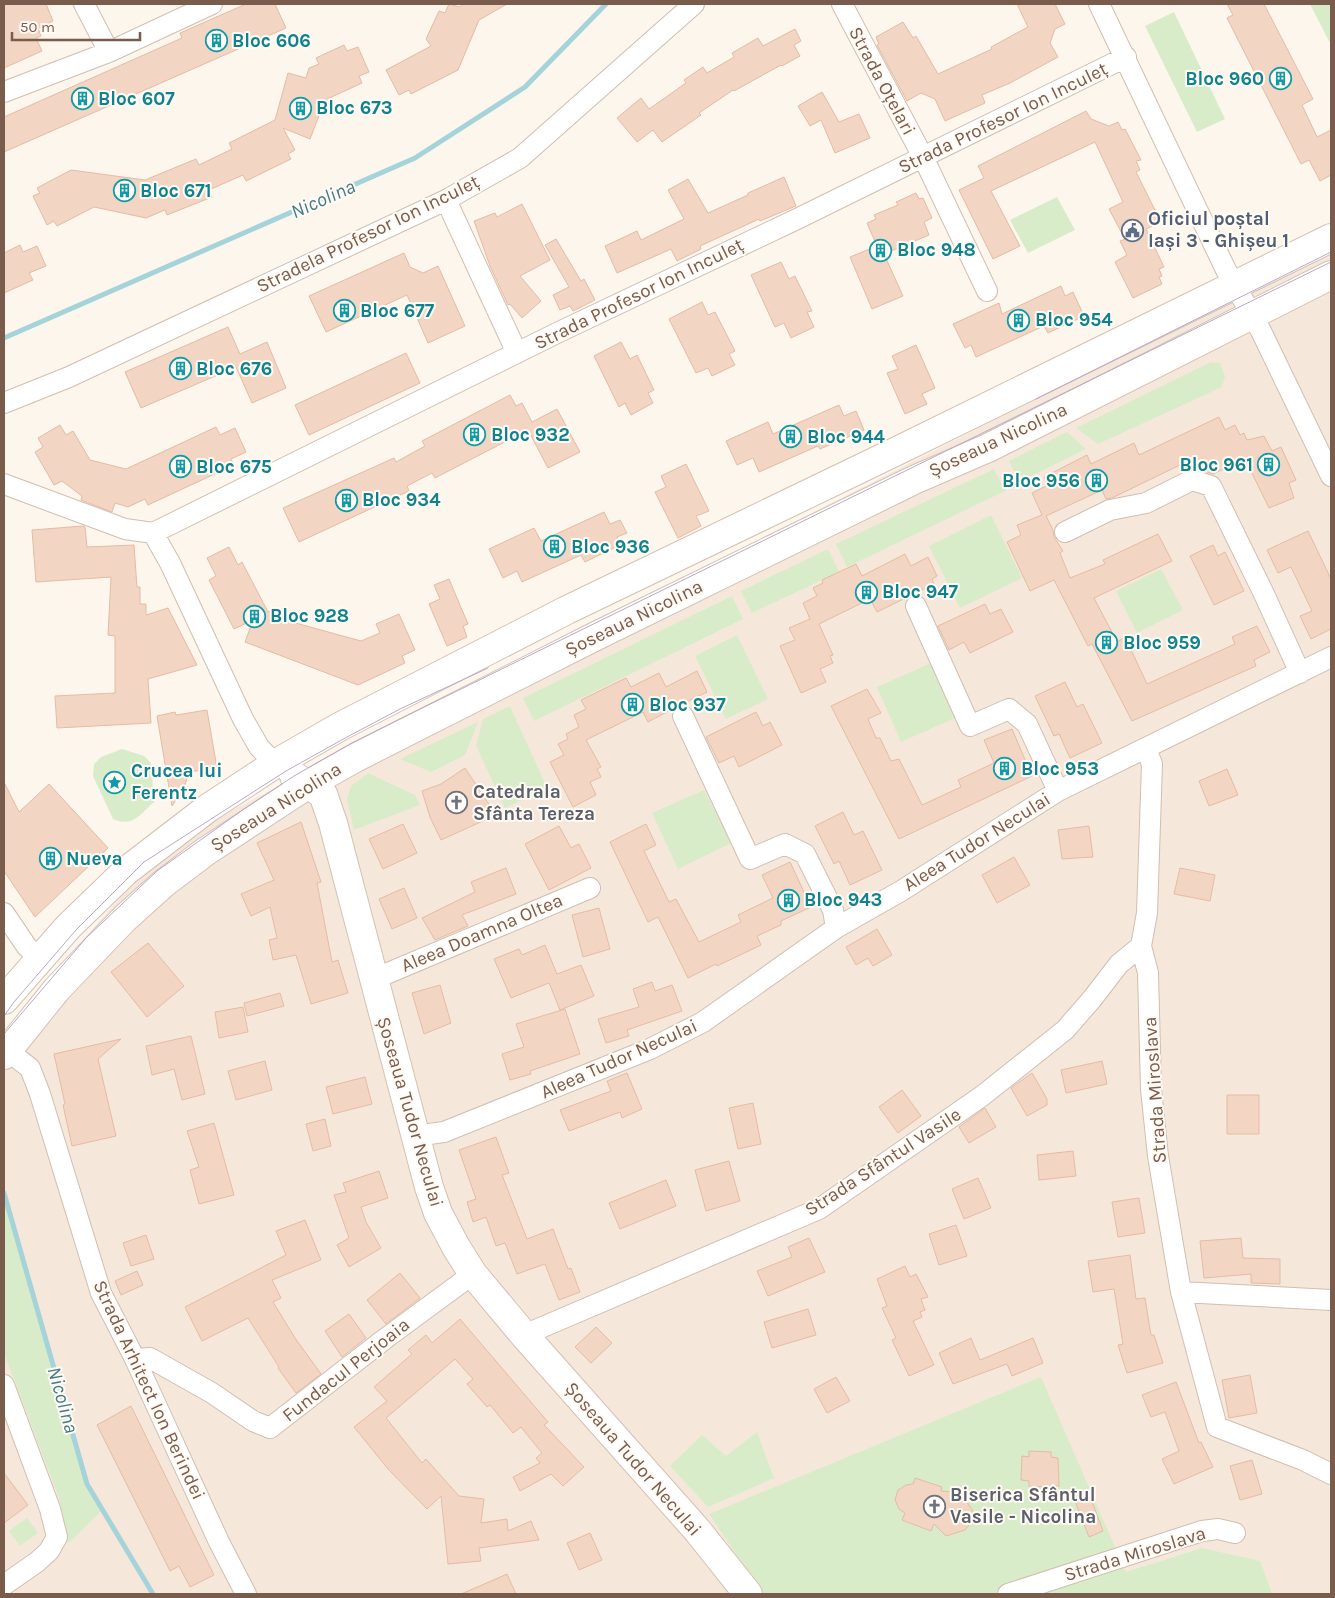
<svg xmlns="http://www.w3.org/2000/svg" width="1335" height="1598" font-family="Karla,sans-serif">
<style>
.residential{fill:#f5e8da}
.green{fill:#d8ecc9}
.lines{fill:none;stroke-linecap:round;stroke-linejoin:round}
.stream{stroke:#a5d3da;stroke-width:5}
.building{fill:#f3d5c3;stroke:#e6bba3}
.minor-casing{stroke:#d1beb0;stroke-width:22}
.secondary-casing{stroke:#d6c0b0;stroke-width:30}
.minor{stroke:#fff;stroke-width:20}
.secondary{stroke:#fff;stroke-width:28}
.tram{stroke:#b9a8c9;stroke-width:1}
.labels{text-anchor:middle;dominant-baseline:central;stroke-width:4;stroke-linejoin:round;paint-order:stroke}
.culture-label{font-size:19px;font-weight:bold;fill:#0d838f;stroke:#fffaf3;text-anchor:start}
.street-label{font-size:19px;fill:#7a5c4d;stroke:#fffaf3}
.service-label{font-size:19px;font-weight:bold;fill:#4e5e75;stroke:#fffaf3;text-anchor:start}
.worship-label{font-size:19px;font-weight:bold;fill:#5b616d;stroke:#fffaf3;text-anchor:start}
.water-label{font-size:20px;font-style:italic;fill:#437c86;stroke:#fffaf3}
</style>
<rect width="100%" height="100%" fill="#fdf6ec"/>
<!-- residential -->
<path class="residential" d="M1331 249V1594H4V1032L166 844 1236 296Z"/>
<!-- green -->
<path class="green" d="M1310 4H1331V45Z
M1174 12 1225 119 1197 132 1145 26Z
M1057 197 1075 230 1028 253 1010 220Z
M1211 362 1220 363 1225 376 1222 387 1098 444 1076 428Z
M1067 432 1086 449 1019 482 1009 461Z
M994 469 1005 491 847 567 836 544Z
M991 515 1022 578 960 608 929 546Z
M828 549 839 572 752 613 741 591Z
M1161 569 1183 610 1137 633 1116 591Z
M732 596 743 619 534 721 523 698Z
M737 635 768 699 726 719 695 656Z
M933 662 957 717 901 742 877 687Z
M510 706 547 788 505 808 476 746 483 719Z
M478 722 465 755 431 772 400 759Z
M122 749 144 756 151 763 154 802C140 814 133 828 113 819L93 776 94 764 101 757Z
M368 773 415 795 420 805 354 830 347 799 351 786Z
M704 790 731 843 678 869 652 813Z
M4 1193 87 1484 102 1510 68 1544 59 1498 4 1353Z
M1041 1377 1126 1572 1202 1548 1260 1561 1272 1594H763L709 1514Z
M757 1432 774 1478 708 1507 670 1466 702 1435 726 1456Z
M27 1518 38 1533 20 1546 9 1531Z"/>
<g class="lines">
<!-- stream -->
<path class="stream" d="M4 338 415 158 525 87 606 4
M4 1193 87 1484 153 1594"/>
</g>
<!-- building -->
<path class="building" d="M4 4H46L53 21 38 28 41 36 36 38 42 51 4 68Z
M246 4H275L286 28 4 152V117L182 38 180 33Z
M449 4 460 7 463 4H507L479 20 458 70 411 94 409 90 399 95 386 70 431 46 426 39 439 11 445 13Z
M1017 4H1055L1065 24 1055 29 1050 43 1058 57 1010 83 982 95 985 103 945 121 935 99 921 93 907 101 877 45 879 44 876 37 903 22 913 38 916 36 938 74 992 49 991 47 1028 27Z
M1227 4H1264L1313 99 1302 105 1317 137 1331 130V175L1320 181 1309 160 1301 164 1227 18 1233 15Z
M795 29 801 41 794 45 800 56 782 66 781 65 734 91 733 90 699 113 701 115 662 142 653 130 637 142 617 118 641 98 649 109 686 83 684 80 703 67 707 73 734 57 732 53 758 38 763 46Z
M344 45 347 51 358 47 369 72 359 76 362 83 325 100 310 139 283 128 295 150 288 154 291 159 246 181 243 175 209 190 212 197 167 215 165 210 146 218 94 207 57 226 54 221 47 225 33 196 40 193 37 188 71 170 145 180 196 159 199 165 232 149 229 143 275 120 288 73 306 78 309 68 319 64 316 58Z
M822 92 839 122 859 114 870 138 835 153 821 120 810 126 798 106Z
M1086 111 1091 119 1109 126 1118 122 1122 130 1125 129 1141 160 1136 161 1140 170 1136 172 1161 222 1146 229 1164 267 1159 269 1162 276 1159 277 1162 284 1133 298 1115 262 1127 255 1120 241 1125 239 1109 209 1123 202 1095 142 991 191 1020 246 993 259 959 190 984 178 978 166Z
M784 177 796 206 760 221 759 219 700 246 701 249 677 261 671 249 617 273 605 246 637 231 641 240 684 219 668 190 688 179 708 213 748 195V193Z
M916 193 919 199 923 198 932 218 924 222 929 235 884 254 903 296 872 309 850 257 877 246 867 223 876 219 874 215 898 205 896 202Z
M522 204 550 260 520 276 541 301 522 318 510 304 508 305 490 266 474 221 495 213 497 217Z
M556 239 581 281 584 279 595 300 573 311 570 306 560 310 553 295 569 287 545 245Z
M20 245 23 252 37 246 46 266 29 273 33 280 4 293V253Z
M404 253 410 267 423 273 438 266 465 326 428 343 407 295 326 332 309 296Z
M781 262 789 279 795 276 812 311 807 312 814 327 791 338 784 323 775 327 751 275Z
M1061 286 1065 296 1073 292 1084 316 1048 333 1044 326 976 357 971 345 965 348 953 324 999 303 1002 314Z
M702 302 708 315 715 312 735 351 729 354 735 365 712 376 708 368 696 373 669 319Z
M228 327 240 354 267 342 286 388 252 403 236 367 141 408 125 372Z
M621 342 630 359 637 355 654 390 648 393 653 403 631 415 625 403 619 407 594 356Z
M916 345 935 388 922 394 927 404 905 414 887 373 898 369 892 356Z
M406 353 420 383 309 435 295 405Z
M510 395 516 406 522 403 532 422 557 409 580 452 548 468 528 430 435 478 432 473 407 486 409 491 299 542 283 508 394 458 396 462 425 446 422 441Z
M839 405 844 416 856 411 864 430 820 449 818 446 759 472 753 458 737 465 726 441 768 422 773 434Z
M1219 417 1225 430 1235 425 1240 435 1244 433 1247 440 1264 436 1272 451 1281 447 1296 480 1289 483 1294 498 1269 508 1245 459 1213 474 1201 470 1197 462 1184 468 1182 464 1112 498 1106 499 1102 490 1046 516 1053 530 1054 537 1063 551 1060 553 1070 578 1105 564 1103 560 1158 534 1172 561 1094 598 1117 642 1125 637 1147 684 1235 644 1232 637 1257 626 1270 652 1254 660 1256 666 1132 721 1092 644 1088 646 1054 580 1030 591 1007 542 1021 535 1017 525 1042 515 1032 493 1048 485 1044 477 1087 455 1091 464 1134 443 1139 455Z
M60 425 66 435 73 431 90 460 126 469 216 427 220 435 235 428 246 452 231 459 234 465 148 505 145 499 128 507 115 503 112 512 81 500 82 496 62 481 54 485 35 452 43 447 38 438Z
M686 464 709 511 696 516 701 526 678 538 655 492 666 487 661 476Z
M604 512 610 524 620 520 627 533 617 537 620 545 585 562 581 555 522 582 517 571 503 578 489 549 534 528 541 541Z
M83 526 85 527 87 547 134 545 137 587H140V604H146V615L168 608 197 665 148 679 151 723 57 728 55 696 115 693V636L108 635 111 577 36 582 32 530Z
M1308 531 1331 579V629L1311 639 1300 616 1312 611 1291 567 1278 573 1267 550Z
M1213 545 1218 556 1225 552 1244 591 1214 605 1190 556Z
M229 547 238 565 242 562 268 612 276 608 281 619 361 641 380 633 376 624 399 614 415 650 402 656 405 663 358 685 245 642 253 620 234 629 209 580 216 576 207 558Z
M905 554 911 566 928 557 937 576 932 579 934 584 877 612 870 599 819 624 833 655 830 656 833 663 820 669 826 682 801 693 780 646 795 640 789 628 810 619 803 603 817 596 813 588 823 583 822 580 856 564 862 576Z
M449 579 468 624 463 626 467 637 447 646 429 604 440 599 434 585Z
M985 604 990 614 1001 609 1013 632 970 653 964 642 949 650 938 626Z
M697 671 707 692 678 706 648 722 643 712 586 740 601 767 597 769 601 777 590 782 596 795 573 807 550 762 564 755 558 744 568 739 566 734 579 727 574 715 586 709 581 700 626 678 631 687 659 673 666 687Z
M1065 682 1077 707 1083 704 1102 743 1070 758 1059 734 1054 736 1035 696Z
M867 689 881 713 868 719 876 738H880L891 761 899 759 922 805 961 787 958 780 994 763 984 740 1012 729 1032 776 899 839 831 706Z
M207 710 217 768 189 772 184 788 172 806 157 716 175 712 176 715Z
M756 712 763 726 770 722 782 745 739 767 734 756 719 763 706 737Z
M465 768 496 815 441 840 430 817 422 791 441 784Z
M1227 769 1238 795 1209 806 1199 781Z
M4 782 19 812 49 784 108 848 35 917 4 871Z
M843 812 854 835 863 831 882 870 850 885 839 861 834 864 815 826Z
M301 822 321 882 317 883 332 962 338 960 348 993 311 1004 296 955 273 960 269 940 277 938 270 907 251 916 241 894 274 880 257 843Z
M403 824 417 853 383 869 369 839Z
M646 824 656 845 644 851 669 902 676 899 699 942 741 922 738 915 773 898 762 875 790 862 811 907 781 921V925L757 936 761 945 717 966 716 964 688 978 658 917 648 922 610 842Z
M559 826 571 848 579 844 591 868 549 890 525 844Z
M1089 826 1093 857 1062 859 1058 830Z
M1014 857 1030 885 997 903 982 875Z
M506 868 516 894 462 915 468 926 435 940 422 918 475 892 471 882Z
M1180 868 1215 875 1210 901 1174 894Z
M404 888 417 918 392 929 379 899Z
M599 908 610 949 583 957 572 915Z
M877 929 892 955 873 966 868 958 856 965 846 947Z
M148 943 184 986 147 1017 111 972Z
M545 945 557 974 581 965 594 996 560 1010 549 983 511 998 494 959 519 949 522 955Z
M652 982 655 991 672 985 682 1011 627 1030 629 1036 606 1043 598 1019 639 1007 633 989Z
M440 985 451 1023 424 1034 412 993Z
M280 993 284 1006 247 1016 244 1003Z
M243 1007 248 1032 219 1038 215 1012Z
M565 1009 580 1054 530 1071 531 1074 510 1080 502 1054 524 1047 516 1024Z
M191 1036 205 1094 182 1100 174 1069 152 1075 146 1046Z
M121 1039 98 1059 116 1136 72 1146 63 1105 65 1104 54 1054Z
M265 1061 272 1090 236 1100 228 1071Z
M1102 1061 1107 1084 1066 1093 1061 1070Z
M627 1073 642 1109 622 1118 620 1112 569 1131 560 1110 611 1091 607 1081Z
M1032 1073 1047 1099V1105L1027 1116 1011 1088Z
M365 1077 372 1104 333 1114 326 1087Z
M902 1090 921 1116 898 1133 879 1107Z
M1227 1095H1259V1134H1227Z
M753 1103 761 1144 738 1149 729 1108Z
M985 1108 996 1127 969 1143 959 1127Z
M325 1119 331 1146 313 1151 306 1124Z
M214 1123 234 1195 199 1204 190 1170 199 1167 187 1131Z
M496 1137 509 1173 502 1175 527 1239 553 1229 568 1269 571 1268 580 1292 559 1300 545 1264 517 1274 505 1243 496 1246 486 1217 473 1222 467 1202 476 1199 459 1150Z
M1073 1151 1076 1176 1039 1180 1037 1155Z
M729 1161 740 1201 706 1211 695 1170Z
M379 1171 388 1198 361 1207 366 1222 381 1248 349 1267 337 1245 349 1238 334 1195 346 1192 343 1183Z
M978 1178 991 1208 964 1219 952 1189Z
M666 1180 676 1206 620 1229 609 1203Z
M1139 1198 1145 1233 1118 1237 1112 1202Z
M305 1220 321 1260 272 1280 281 1298 273 1302 295 1338 321 1374 296 1393 278 1368 279 1367 248 1318 202 1341 185 1307 286 1255 276 1231Z
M956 1225 967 1256 939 1265 929 1234Z
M146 1235 154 1259 131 1266 123 1243Z
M809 1238 825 1272 768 1296 757 1271 792 1257 788 1247Z
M1241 1238 1243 1258 1280 1259V1284L1251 1283V1274L1204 1278 1200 1241Z
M1130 1255 1136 1299 1145 1298 1151 1335H1154L1163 1363 1127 1373 1118 1345 1123 1344 1114 1289 1093 1292 1088 1261Z
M905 1266 910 1277 916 1274 928 1297 921 1299 925 1310 920 1312 922 1317 913 1321 934 1365 909 1376 892 1340 896 1338 882 1308 887 1306 877 1279Z
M137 1271 143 1285 121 1295 115 1281Z
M400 1273 420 1298 386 1324 367 1300Z
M808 1309 816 1335 772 1348 764 1322Z
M349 1314 366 1338 342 1357 325 1331Z
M460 1319 548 1422 544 1425 584 1467 563 1486 551 1474 520 1491 513 1477 540 1463 536 1458 542 1453 521 1427 513 1433 490 1405 487 1407 467 1384 473 1379 455 1359 386 1418 422 1463 426 1459 459 1496 484 1499 481 1523 507 1519 508 1531 531 1521 539 1540 479 1548 481 1561 448 1564 441 1496 427 1509 388 1469 354 1427 387 1401 374 1387 412 1354 408 1350 426 1335 432 1343Z
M596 1327 612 1343 591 1363 575 1347Z
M971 1338 980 1360 1033 1338 1043 1363 1012 1376 1007 1364 953 1384 939 1353Z
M1250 1375 1257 1413 1229 1418 1222 1380Z
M836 1377 850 1401 827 1413 814 1389Z
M1176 1382 1199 1443 1201 1442 1213 1467 1174 1484 1162 1459 1179 1451 1165 1412 1151 1417 1142 1395Z
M131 1406 214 1575 190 1587 179 1566 170 1571 97 1425Z
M1029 1451 1051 1452V1457L1058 1458 1059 1486 1029 1487V1481L1021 1480 1022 1456 1029 1457Z
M1252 1460 1262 1494 1240 1500 1230 1466Z
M4 1473 28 1505 4 1523Z
M915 1478 942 1487 941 1491 960 1492 973 1511 970 1524 965 1530 946 1536 934 1524 931 1531 902 1520 905 1513 899 1509 895 1500 898 1490 906 1485 913 1484Z
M1090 1496 1103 1531 1089 1537 1075 1501Z
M590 1533 602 1560 579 1570 567 1543Z
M507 1574 516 1594H461L489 1582Z"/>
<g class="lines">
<defs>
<path id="minor" d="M84 4 109 52
M842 4 923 157 987 291
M1099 4 1226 270 1261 331 1331 476
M4 92 109 52 212 4
M446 200 517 353
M4 403 69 377 446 200 520 158 694 4
M4 484 125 529 153 533 559 332 797 219 1126 57
M1065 532 1110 510 1146 503 1192 480 1211 486 1264 594 1300 673
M153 533 170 563 243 719 259 747 275 764
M916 606 970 726 1009 709 1027 724 1058 791
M683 716 750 859 785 844 805 854 833 910 836 928
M1146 749 1152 764 1147 913 1141 946 1148 973 1151 1089 1158 1156 1181 1292 1217 1427 1303 1460 1331 1474
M4 913 27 947 39 958
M374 979 590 888
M7 1050 30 1068 40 1094 101 1293 135 1359 219 1542 246 1594
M414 1136 444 1132 650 1049 703 1022 836 928 901 891 1058 791 1331 657
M1181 1292 1331 1300
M524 1335 819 1209 982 1096 1065 1030 1092 999 1119 964 1141 946
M135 1359 150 1358 212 1393 253 1421 270 1428 386 1338 473 1274
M4 1385 50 1509 57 1537 49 1551 37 1562 4 1585
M1008 1594 1202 1531 1218 1529 1235 1533"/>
<path id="secondary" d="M294 776 323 794 333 823 429 1187 438 1213 456 1247 473 1274 524 1335 697 1530 748 1594
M4 1000 68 927 126 871 208 808 275 764 341 726 567 610 899 450 1331 238
M4 1055 57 989 124 919 164 883 205 852 307 785 357 757 596 636 914 480 988 448 1331 275"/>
</defs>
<!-- minor casing -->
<use href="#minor" class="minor-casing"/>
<!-- secondary casing -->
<use href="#secondary" class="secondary-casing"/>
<!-- minor -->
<use href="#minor" class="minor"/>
<!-- secondary -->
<use href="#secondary" class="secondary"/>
<!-- tram -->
<path class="tram" d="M1036 399 1331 252
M4 1016 14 1002 76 930 144 862 286 771 347 737 400 709 488 668
M4 1034 86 938 157 871 244 809 294 776 350 744 404 717 1331 262"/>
</g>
<!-- icons -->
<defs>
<symbol id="building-ring" viewBox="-11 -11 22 22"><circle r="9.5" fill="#fffaf3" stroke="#0f9aa8" stroke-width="1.5"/><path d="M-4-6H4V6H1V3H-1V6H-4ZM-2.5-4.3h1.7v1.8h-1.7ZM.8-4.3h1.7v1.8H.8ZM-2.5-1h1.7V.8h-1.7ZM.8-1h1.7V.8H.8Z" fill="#0f9aa8"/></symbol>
<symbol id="civic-ring" viewBox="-11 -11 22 22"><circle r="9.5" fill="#fffaf3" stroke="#5c6f8a" stroke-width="1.5"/><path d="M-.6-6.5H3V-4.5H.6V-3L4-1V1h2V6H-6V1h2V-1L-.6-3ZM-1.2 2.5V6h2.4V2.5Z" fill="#5c6f8a"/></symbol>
<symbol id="sight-ring" viewBox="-11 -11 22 22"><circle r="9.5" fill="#fffaf3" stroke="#0f9aa8" stroke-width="1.5"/><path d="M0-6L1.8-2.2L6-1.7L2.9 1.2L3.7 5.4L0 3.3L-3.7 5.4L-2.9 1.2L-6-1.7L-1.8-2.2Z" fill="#0f9aa8"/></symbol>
<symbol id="church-ring" viewBox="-11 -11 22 22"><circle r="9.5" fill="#fffaf3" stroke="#6b7280" stroke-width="1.5"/><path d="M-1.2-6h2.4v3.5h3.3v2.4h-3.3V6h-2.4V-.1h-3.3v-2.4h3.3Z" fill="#6b7280"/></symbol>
</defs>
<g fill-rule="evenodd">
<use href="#building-ring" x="204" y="28" width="25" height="25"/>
<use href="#building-ring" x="1268" y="66" width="25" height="25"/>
<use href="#building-ring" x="70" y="86" width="25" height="25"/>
<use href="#building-ring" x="288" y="96" width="25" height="25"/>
<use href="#building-ring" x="112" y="178" width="25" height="25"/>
<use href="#civic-ring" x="1120" y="218" width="25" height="25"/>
<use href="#building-ring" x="868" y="238" width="25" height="25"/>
<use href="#building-ring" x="332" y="298" width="25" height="25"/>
<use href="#building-ring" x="1006" y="308" width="25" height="25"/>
<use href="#building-ring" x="168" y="356" width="25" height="25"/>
<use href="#building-ring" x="462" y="422" width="25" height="25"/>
<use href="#building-ring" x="778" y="424" width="25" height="25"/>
<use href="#building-ring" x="1256" y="452" width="25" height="25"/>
<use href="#building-ring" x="168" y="454" width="25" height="25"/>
<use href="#building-ring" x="1084" y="468" width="25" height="25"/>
<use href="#building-ring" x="334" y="488" width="25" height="25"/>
<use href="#building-ring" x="542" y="534" width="25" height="25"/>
<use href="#building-ring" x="854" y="580" width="25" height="25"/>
<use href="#building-ring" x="242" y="604" width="25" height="25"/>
<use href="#building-ring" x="1094" y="630" width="25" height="25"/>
<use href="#building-ring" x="620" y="692" width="25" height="25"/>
<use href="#building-ring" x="992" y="756" width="25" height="25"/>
<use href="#sight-ring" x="102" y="770" width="25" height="25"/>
<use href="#church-ring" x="444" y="790" width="25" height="25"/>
<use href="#building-ring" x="38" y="846" width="25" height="25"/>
<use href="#building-ring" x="776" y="888" width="25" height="25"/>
<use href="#church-ring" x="922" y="1494" width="25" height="25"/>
</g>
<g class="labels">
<!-- culture labels -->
<g class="culture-label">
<text x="232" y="41">Bloc 606</text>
<text x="1264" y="79" text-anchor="end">Bloc 960</text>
<text x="98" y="99">Bloc 607</text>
<text x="316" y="108">Bloc 673</text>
<text x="140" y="191">Bloc 671</text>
<text x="897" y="250">Bloc 948</text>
<text x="360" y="311">Bloc 677</text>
<text x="1035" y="320">Bloc 954</text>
<text x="196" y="369">Bloc 676</text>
<text x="491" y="435">Bloc 932</text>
<text x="807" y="437">Bloc 944</text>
<text x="1253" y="465" text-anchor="end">Bloc 961</text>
<text x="196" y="467">Bloc 675</text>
<text x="1080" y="481" text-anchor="end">Bloc 956</text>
<text x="362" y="500">Bloc 934</text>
<text x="571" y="547">Bloc 936</text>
<text x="882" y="592">Bloc 947</text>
<text x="270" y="616">Bloc 928</text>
<text x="1123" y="643">Bloc 959</text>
<text x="649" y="705">Bloc 937</text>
<text x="1021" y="769">Bloc 953</text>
<text x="131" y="771">Crucea lui<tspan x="131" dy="22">Ferentz</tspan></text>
<text x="66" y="859">Nueva</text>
<text x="804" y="900">Bloc 943</text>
</g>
<!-- street labels -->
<g class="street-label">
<text transform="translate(882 81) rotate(62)">Strada Oțelari</text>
<text transform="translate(1003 118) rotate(-26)">Strada Profesor Ion Inculeț</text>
<text transform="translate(368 234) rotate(-26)">Stradela Profesor Ion Inculeț</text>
<text transform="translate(639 294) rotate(-26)">Strada Profesor Ion Inculeț</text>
<text transform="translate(998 440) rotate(-25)">Șoseaua Nicolina</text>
<text transform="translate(634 618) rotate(-26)">Șoseaua Nicolina</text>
<text transform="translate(276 807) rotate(-32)">Șoseaua Nicolina</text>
<text transform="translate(977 842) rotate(-32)">Aleea Tudor Neculai</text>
<text transform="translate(482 933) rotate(-23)">Aleea Doamna Oltea</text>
<text transform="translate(619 1059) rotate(-24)">Aleea Tudor Neculai</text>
<text transform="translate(1155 1090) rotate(-94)">Strada Miroslava</text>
<text transform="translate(410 1112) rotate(74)">Șoseaua Tudor Neculai</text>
<text transform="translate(883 1162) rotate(-33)">Strada Sfântul Vasile</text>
<text transform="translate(346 1370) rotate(-38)">Fundacul Perjoaia</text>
<text transform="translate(149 1390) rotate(65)">Strada Arhitect Ion Berindei</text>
<text transform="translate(633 1459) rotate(49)">Șoseaua Tudor Neculai</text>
<text transform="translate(1135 1554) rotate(-17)">Strada Miroslava</text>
</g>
<!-- service labels -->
<g class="service-label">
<text x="1148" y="219">Oficiul poștal<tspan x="1148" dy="22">Iași 3 - Ghișeu 1</tspan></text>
</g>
<!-- worship labels -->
<g class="worship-label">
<text x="473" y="792">Catedrala<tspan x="473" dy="22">Sfânta Tereza</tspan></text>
<text x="950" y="1495">Biserica Sfântul<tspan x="950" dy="22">Vasile - Nicolina</tspan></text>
</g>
<!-- water labels -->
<g class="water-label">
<text transform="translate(323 199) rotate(-24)">Nicolina</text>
<text transform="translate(63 1400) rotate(74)">Nicolina</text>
</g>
</g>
<!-- border -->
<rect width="1335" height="1598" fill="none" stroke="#7a5c4d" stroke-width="10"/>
<!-- scale -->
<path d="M12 32v8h128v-8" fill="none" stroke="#7a5c4d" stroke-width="2.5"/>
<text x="20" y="32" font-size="15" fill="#7a5c4d" stroke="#fffaf3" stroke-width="4" paint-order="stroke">50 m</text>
</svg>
